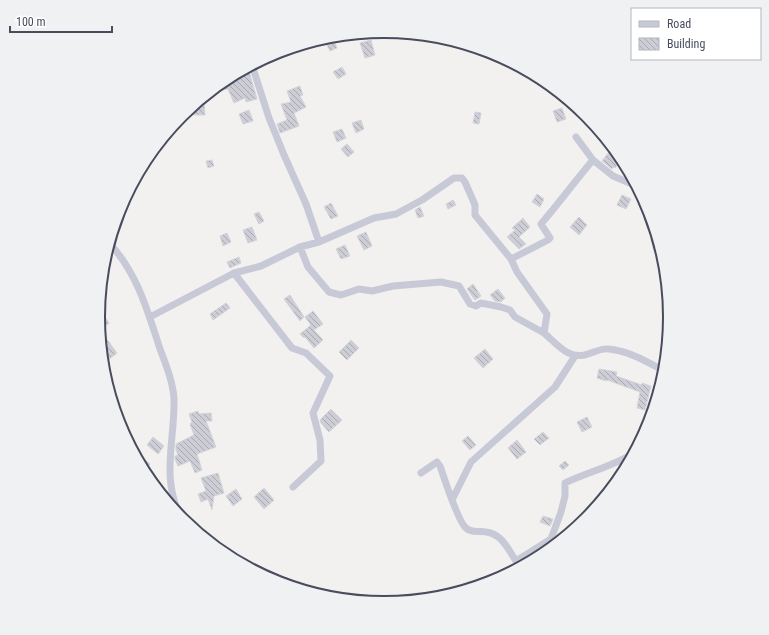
<svg xmlns="http://www.w3.org/2000/svg" width="769" height="635" font-family="'Roboto Condensed',sans-serif">
<style>
.building{fill:url(#building-back-hatch);stroke:#d5d4db}
.lines{fill:none;stroke-linecap:round;stroke-linejoin:round}
.minor{stroke:#c7cad6;stroke-width:7}
.rim{fill:none;stroke:#484c5d;stroke-width:2}
</style>
<defs>
<pattern id="building-back-hatch" width="6" height="6" patternUnits="userSpaceOnUse"><rect width="6" height="6" fill="#cdced5"/><path d="M-1 5l2 2M0 0l6 6M5-1l2 2" fill="none" stroke="#a8a9b0"/></pattern>
</defs>
<rect width="100%" height="100%" fill="#f2f1f0"/>
<!-- building -->
<path class="building" d="M333 38 337 48 330 51 325 41Z
M371 40 375 55 365 58 360 43Z
M342 67 346 74 338 79 333 72Z
M248 68 257 99 246 102 245 98 234 103 228 89 211 91 226 79Z
M300 86 303 95 300 96 306 107 294 113 299 126 280 133 277 124 287 120 281 104 291 102 287 91Z
M204 97 205 115H194L193 106Z
M562 108 566 119 557 122 553 111Z
M249 110 253 121 243 124 239 114Z
M475 112 481 113 479 124 473 123Z
M361 120 364 129 356 133 352 123Z
M342 129 346 138 337 142 333 132Z
M347 144 354 152 348 157 341 149Z
M609 152 620 162 615 168 614 167 612 169 602 161Z
M212 160 214 166 208 168 206 161Z
M537 194 544 199 540 207 532 202Z
M622 195 631 199 626 209 617 205Z
M453 200 456 205 448 209 446 204Z
M331 203 338 216 331 219 324 207Z
M420 207 424 216 418 218 415 210Z
M259 212 264 221 259 224 254 214Z
M579 217 587 225 579 235 570 227Z
M523 218 530 227 519 237 526 244 519 249 507 237 515 230 512 228Z
M252 227 257 240 248 243 243 230Z
M366 232 372 246 364 250 357 236Z
M227 233 231 242 223 246 220 236Z
M345 245 350 256 341 259 336 249Z
M239 257 241 263 230 268 227 262Z
M473 284 481 296 475 300 467 289Z
M498 289 505 298 501 302 495 301 490 295Z
M290 295 304 317 300 321 284 299Z
M226 303 230 308 213 320 210 314Z
M313 311 323 324 314 330 323 340 314 348 305 337 304 338 300 334 311 325 305 317Z
M105 317 109 323 100 330 117 353 103 364 98 321Z
M351 340 359 348 347 360 339 352Z
M485 349 493 359 483 368 474 358Z
M599 369 617 372 616 376 642 385V383L651 386 645 410 637 408 640 392 607 380 606 381 597 378Z
M331 409 342 420 329 432 321 423 320 420Z
M198 411 199 414 211 413 212 421H206L216 447 197 454 202 470 195 473 190 461 178 466 175 459V456L178 455 176 450V444L194 435 190 424 192 422 189 414Z
M587 417 592 427 582 432 577 422Z
M543 432 549 438 540 445 534 439Z
M468 436 476 445 470 450 462 441Z
M153 437 164 446 158 454 147 445Z
M517 440 526 452 517 459 508 448Z
M141 457 150 464 145 470 140 465 138 461Z
M565 461 569 465 563 470 559 466Z
M218 473 224 493 214 496 212 510 208 499 201 502 198 494 206 491 201 478Z
M264 488 274 500 264 509 254 497Z
M236 489 242 499 233 506 226 496Z
M543 516 553 519 550 526 540 522Z"/>
<g class="lines">
<!-- minor -->
<path class="minor" d="M252 65 269 118 284 155 306 204 319 242
M576 137 593 160 613 176 632 184 636 182
M109 243C137 272 148 312 160 349 166 365 173 382 174 399 175 442 160 478 182 520
M300 247 308 267 329 292 341 295 359 289 372 291 393 286 441 282 459 286 470 304 476 306 481 303 501 307 510 310 515 317 544 333
M511 259 548 240 550 238 541 224C559 203 575 181 593 160
M234 273 292 348 306 353 330 376 313 413 320 440 321 461 293 487
M150 317 234 273 261 266 300 247 319 242 374 218 396 214 422 200 454 178H462L465 182 475 205V215L511 259 517 272 547 314 544 333C557 344 569 361 588 354 594 352 602 348 609 349 629 351 648 362 666 372
M421 473 437 462 440 466C444 477 458 522 466 528 473 534 479 530 486 532 502 534 508 549 516 561
M452 500 471 462 555 387 575 356
M522 567 516 561 551 539 561 512 565 496V483C588 472 614 466 636 452"/>
</g>
<!-- crop -->
<path d="M0 0H769V635H0ZM105 317a279 279 0 1 1 558 0a279 279 0 1 1-558 0Z" fill="#f0f1f2" fill-rule="evenodd"/>
<path class="rim" d="M105 317a279 279 0 1 1 558 0a279 279 0 1 1-558 0Z"/>
<!-- legend -->
<rect x="631" y="8" width="130" height="52" fill="#ffffff" stroke="#b6b7be"/>
<rect x="639" y="21" width="20" height="6" fill="#c7cad6" stroke="#b6b7be"/>
<text x="667" y="28" font-size="12" fill="#484c5d">Road</text>
<rect x="639" y="38" width="20" height="12" fill="url(#building-back-hatch)" stroke="#b6b7be"/>
<text x="667" y="48" font-size="12" fill="#484c5d">Building</text>
<!-- scale -->
<path d="M10 26v6h102v-6" fill="none" stroke="#484c5d" stroke-width="2"/>
<text x="16" y="26" font-size="12" fill="#484c5d" stroke="#ffffff" stroke-width="3" paint-order="stroke">100 m</text>
</svg>
